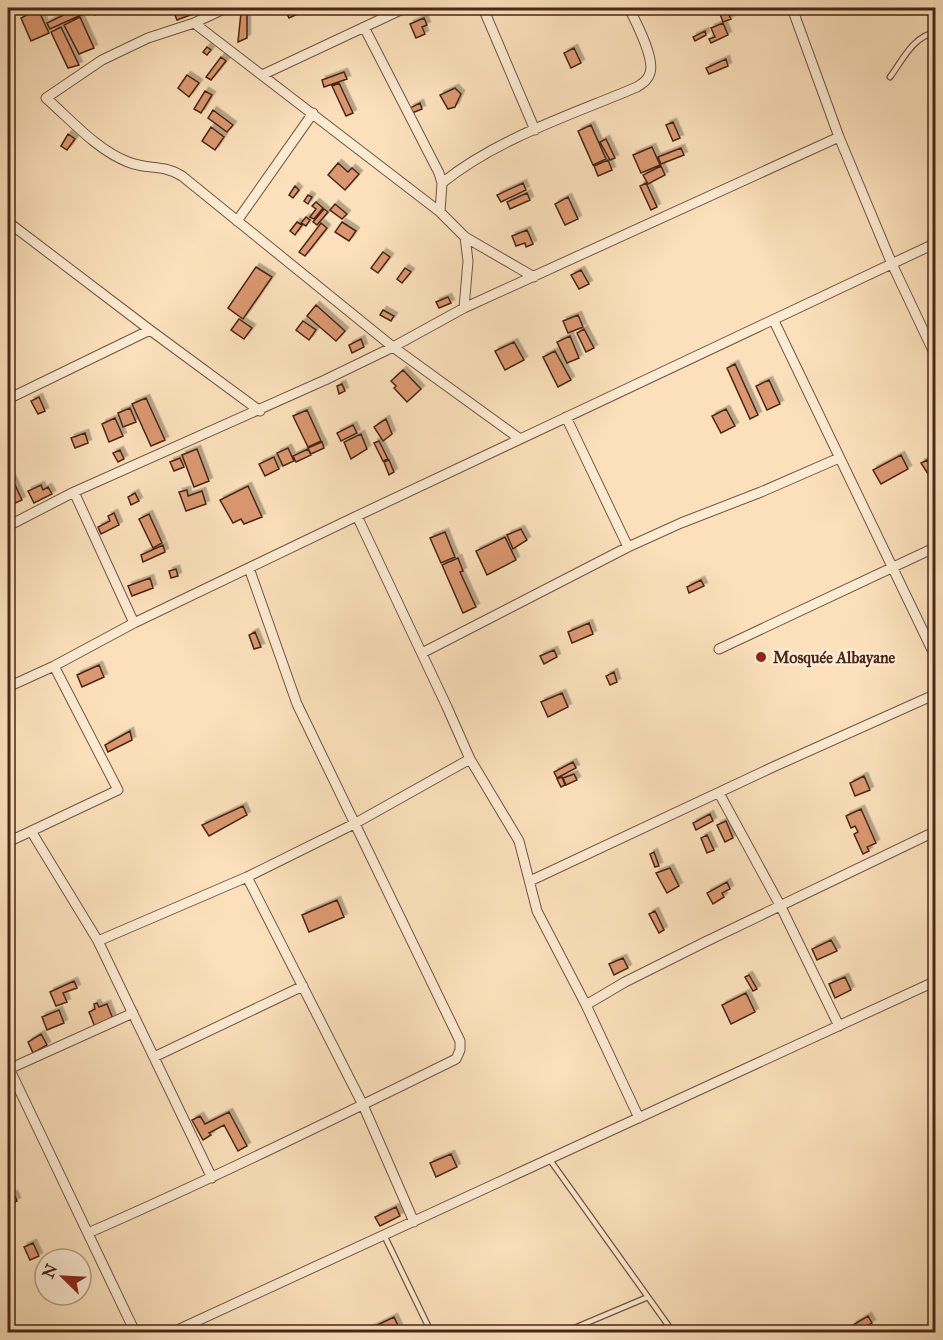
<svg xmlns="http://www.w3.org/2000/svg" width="943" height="1340" font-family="'IM FELL Great Primer',serif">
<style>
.building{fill:#db9870;stroke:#4a2518;stroke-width:1.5;filter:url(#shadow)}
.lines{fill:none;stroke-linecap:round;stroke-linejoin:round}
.service-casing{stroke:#765441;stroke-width:7}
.minor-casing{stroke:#765441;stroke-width:11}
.service{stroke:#fcebd3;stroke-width:4.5}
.minor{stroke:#fcebd3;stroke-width:9}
.poi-dot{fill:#8f2418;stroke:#fcebd3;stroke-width:2}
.labels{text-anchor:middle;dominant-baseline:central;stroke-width:5;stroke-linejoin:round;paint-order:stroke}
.poi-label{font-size:16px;font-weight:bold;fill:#4a2518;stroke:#fcebd3;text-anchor:start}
</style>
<defs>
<filter id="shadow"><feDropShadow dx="3.5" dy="-3.5" stdDeviation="0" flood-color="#0004"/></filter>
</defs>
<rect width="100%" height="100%" fill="#fbe0bb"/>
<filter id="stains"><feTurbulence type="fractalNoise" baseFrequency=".00333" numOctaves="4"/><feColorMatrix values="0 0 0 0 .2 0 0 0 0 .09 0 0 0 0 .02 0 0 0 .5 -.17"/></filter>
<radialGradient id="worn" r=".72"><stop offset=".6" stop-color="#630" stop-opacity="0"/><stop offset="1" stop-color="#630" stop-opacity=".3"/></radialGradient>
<!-- building -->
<path class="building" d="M41 8H55L43 12Z
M78 8 81 15 50 29 47 23Z
M79 8H99L101 12 95 15 93 10 82 15Z
M172 8H190L193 14 177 20Z
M253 8H265L266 9 255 14Z
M284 8H295L298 14 289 18Z
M38 9 49 33 31 41 21 18Z
M247 11V38L238 42 241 12Z
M727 11 731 19 723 22 720 14Z
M80 17 94 48 79 54 64 25Z
M424 18 427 25 422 27 425 34 416 38 410 24Z
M723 23 728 35 711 43 709 39 715 37 711 28Z
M61 27 79 65 68 68 51 32Z
M705 31 706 35 695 41 693 37Z
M207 47 211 50 207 55 203 52Z
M574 48 581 63 571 68 564 53Z
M221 57 226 61 211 80 206 77Z
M726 59 728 66 709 74 706 68Z
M344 72 347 79 324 87 322 80Z
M187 75 199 83 189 97 178 88Z
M339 83 353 113 346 116 332 86Z
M455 88 461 94 455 107 448 109 440 95Z
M205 91 212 95 201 113 194 109Z
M420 103 422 109 412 113 410 108Z
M213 110 233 125 227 132 208 118Z
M673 122 680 138 673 141 666 125Z
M591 125 606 159 593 165 578 131Z
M211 127 224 137 215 150 202 141Z
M68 134 75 139 67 150 61 146Z
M606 139 615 158 610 160 600 142Z
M652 147 660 165 641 173 633 155Z
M681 148 684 155 661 164 658 157Z
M608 160 612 170 598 176 594 166Z
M338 163 348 172 352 168 359 174 345 190 328 175Z
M661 166 665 175 648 184 643 175Z
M523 183 526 190 501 202 497 195Z
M646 183 657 207 651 210 640 186Z
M295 186 299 190 293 198 289 195Z
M527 193 530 200 510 209 507 202Z
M308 195 312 197 308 204 304 201Z
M568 197 578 219 565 225 555 204Z
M316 202 323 208 314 219 310 217 316 209 312 206Z
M335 204 347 214 342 219 330 210Z
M324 209 328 212 317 225 313 222Z
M306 217 310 220 306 226 301 223Z
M297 222 302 225 295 235 290 231Z
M342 222 356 231 349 241 335 232Z
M321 223 327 228 305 256 299 252Z
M527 230 533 244 526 247 525 243 516 246 512 236Z
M383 252 390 257 378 273 371 268Z
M256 267 272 277 243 319 228 308Z
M405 268 411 272 402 283 397 279Z
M581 270 589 284 579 289 571 275Z
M448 297 451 303 439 308 436 302Z
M316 305 345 331 336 341 307 316Z
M383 310 394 316 391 321 380 315Z
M578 315 583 327 568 333 563 321Z
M239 319 252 328 244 339 231 330Z
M303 321 316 330 309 340 296 330Z
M584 329 594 348 586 352 577 333Z
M570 336 579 358 567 363 557 342Z
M361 339 364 347 352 353 349 345Z
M514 342 524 360 505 370 495 351Z
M555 351 571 380 558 387 543 357Z
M735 364 758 415 750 419 727 368Z
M403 370 421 389 407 402 394 388 396 386 391 381Z
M769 380 780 404 767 410 756 386Z
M342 384 345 391 339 394 337 386Z
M39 397 45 411 38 414 31 401Z
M146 398 165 440 151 446 132 404Z
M130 408 136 422 123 427 118 413Z
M726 409 735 426 721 433 712 416Z
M307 410 321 441 308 447 293 416Z
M115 418 123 436 109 442 102 424Z
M386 419 392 434 383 441 374 427Z
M353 425 357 433 341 441 337 433Z
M85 433 88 443 75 448 71 438Z
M361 434 367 449 351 459 344 442Z
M379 441 388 459 383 461 374 443Z
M322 442 324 448 311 454 308 448Z
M288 448 294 461 283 466 277 453Z
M197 449 209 481 194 487 182 455Z
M308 449 311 455 296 462 293 456Z
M120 450 124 459 118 462 113 453Z
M901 455 908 469 881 484 873 470Z
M274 457 279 469 265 476 259 464Z
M180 458 184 467 174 471 170 462Z
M389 460 394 472 389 475 384 462Z
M927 460 936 474V478L932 480 921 463Z
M9 472 22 500 9 506 8 504Z
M41 485 43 490 48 487 52 494 34 503 28 491Z
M248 486 262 517 244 524 241 519 233 523 220 500Z
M187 490 188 496 202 491 206 504 186 511 179 492Z
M135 493 139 501 131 505 128 497Z
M114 513 119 525 101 534 98 527 110 521 108 516Z
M149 514 162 543 153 548 139 519Z
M521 529 527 540 513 549 507 535Z
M445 532 455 557 441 563 430 538Z
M505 537 516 560 487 575 476 551Z
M163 545 165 552 143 562 141 555Z
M458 558 463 571 460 572 476 607 463 613 442 565Z
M176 569 178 576 171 578 169 571Z
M150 578 153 588 132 596 128 586Z
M701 580 704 586 689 593 687 587Z
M589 623 593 634 572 643 568 632Z
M255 632 261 647 254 649 249 635Z
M554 650 557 657 544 664 540 656Z
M99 665 104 677 82 687 77 675Z
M614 672 617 682 610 685 606 676Z
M562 693 568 707 548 717 541 702Z
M130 731 132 740 108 752 105 745Z
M573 762 576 768 557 778 554 772Z
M574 774 577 780 566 785 563 778Z
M864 776 870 790 855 796 850 783Z
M562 777 565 785 561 787 557 779Z
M243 806 247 815 209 836 202 825Z
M861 809 876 843 867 847 869 851 863 854 854 834 858 832 855 826 851 828 846 816Z
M710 814 713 821 696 830 693 823Z
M726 821 733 838 725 842 717 825Z
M707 835 714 850 707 853 701 838Z
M654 852 659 866 655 867 650 854Z
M670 868 679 886 667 893 656 873Z
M727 882 730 889 722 893 724 897 713 904 707 893Z
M337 900 344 917 309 932 302 915Z
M655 911 664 930 659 933 649 914Z
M831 940 837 951 817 960 812 949Z
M623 958 628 968 614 975 609 964Z
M749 975 757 989 753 991 745 977Z
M845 977 851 990 835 998 829 984Z
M74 981 77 988 63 993 67 1002 56 1006 50 992Z
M746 993 755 1012 731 1024 722 1005Z
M97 1003 99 1007 107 1004 113 1019 95 1027 89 1012 95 1009 94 1004Z
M59 1010 64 1023 47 1030 42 1017Z
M41 1034 47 1045 33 1053 28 1042Z
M229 1112 247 1146 238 1151 224 1125 209 1133 211 1135 203 1140 192 1120 200 1116 205 1124Z
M451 1154 457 1167 436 1177 430 1163Z
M14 1194 17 1201 8 1206V1197Z
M396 1207 400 1216 380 1226 375 1217Z
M33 1243 39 1256 30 1260 24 1247Z
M868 1316 872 1323 858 1332 853 1325Z
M394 1317 401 1332H363Z"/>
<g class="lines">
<defs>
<path id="service" d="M890 77C903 60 912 37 936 32
M550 1160 673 1332
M384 1235 431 1332
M565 1332 648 1297"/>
<path id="minor" d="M226 8 194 23 148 38 102 60 46 98C71 120 97 150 128 162 148 170 163 164 182 176L393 347 520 439
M483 8 535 130
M792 8 839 137 892 264 936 357
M194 23 440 212 465 237 534 277
M364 27 439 173 442 183 440 212
M262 75 405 8
M442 183C498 138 571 115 637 87 643 83 648 80 650 73 655 58 636 22 629 8
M237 221 313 113
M8 222 150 330 260 411
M464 308 468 261 465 237
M774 321 936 658
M8 399 150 330
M566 417 628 547
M74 492 134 623
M357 516 447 707 470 759 519 841 537 911 586 1005 639 1118
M8 526 74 492 325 380 393 347 464 308 839 137
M719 649 936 547
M422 653 628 547 681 523 761 492 839 458
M8 687 54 666 134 623 357 516 936 243
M719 793 781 907 839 1026
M31 831 98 941 212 1178
M8 842 118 790 54 666
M247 877 363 1105 414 1222
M530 881 773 767 936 694
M98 941 247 877 354 824 470 759
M586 1005 625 982 705 942 936 831
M154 1057 303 986
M8 1066 135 1332
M9 1069 133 1013
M88 1233C212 1179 334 1119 456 1059L460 1050V1041L297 704 249 568
M173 1332 936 981"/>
</defs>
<!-- service casing -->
<use href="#service" class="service-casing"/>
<!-- minor casing -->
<use href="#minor" class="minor-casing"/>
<!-- service -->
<use href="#service" class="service"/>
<!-- minor -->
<use href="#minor" class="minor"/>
</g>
<!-- markers -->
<circle class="poi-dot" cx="761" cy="657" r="6"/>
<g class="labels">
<!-- poi labels -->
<g class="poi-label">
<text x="773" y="657">Mosquée Albayane</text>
</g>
</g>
<!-- margin -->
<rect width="943" height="1340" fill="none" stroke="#fbe0bb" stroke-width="30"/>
<rect x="9" y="9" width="925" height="1322" fill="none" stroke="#4a2518" stroke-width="3"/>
<rect x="15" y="15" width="913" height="1310" fill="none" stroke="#4a2518" stroke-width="1.5"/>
<!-- north arrow -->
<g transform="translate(63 1277) rotate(294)"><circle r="28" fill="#fcebd3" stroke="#b59c88" stroke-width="1.5"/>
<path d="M0-4.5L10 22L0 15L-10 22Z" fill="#8f2418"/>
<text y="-9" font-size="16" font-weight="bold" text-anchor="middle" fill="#4a2518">N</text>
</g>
<rect width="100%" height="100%" filter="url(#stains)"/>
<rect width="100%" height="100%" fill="url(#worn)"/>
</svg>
